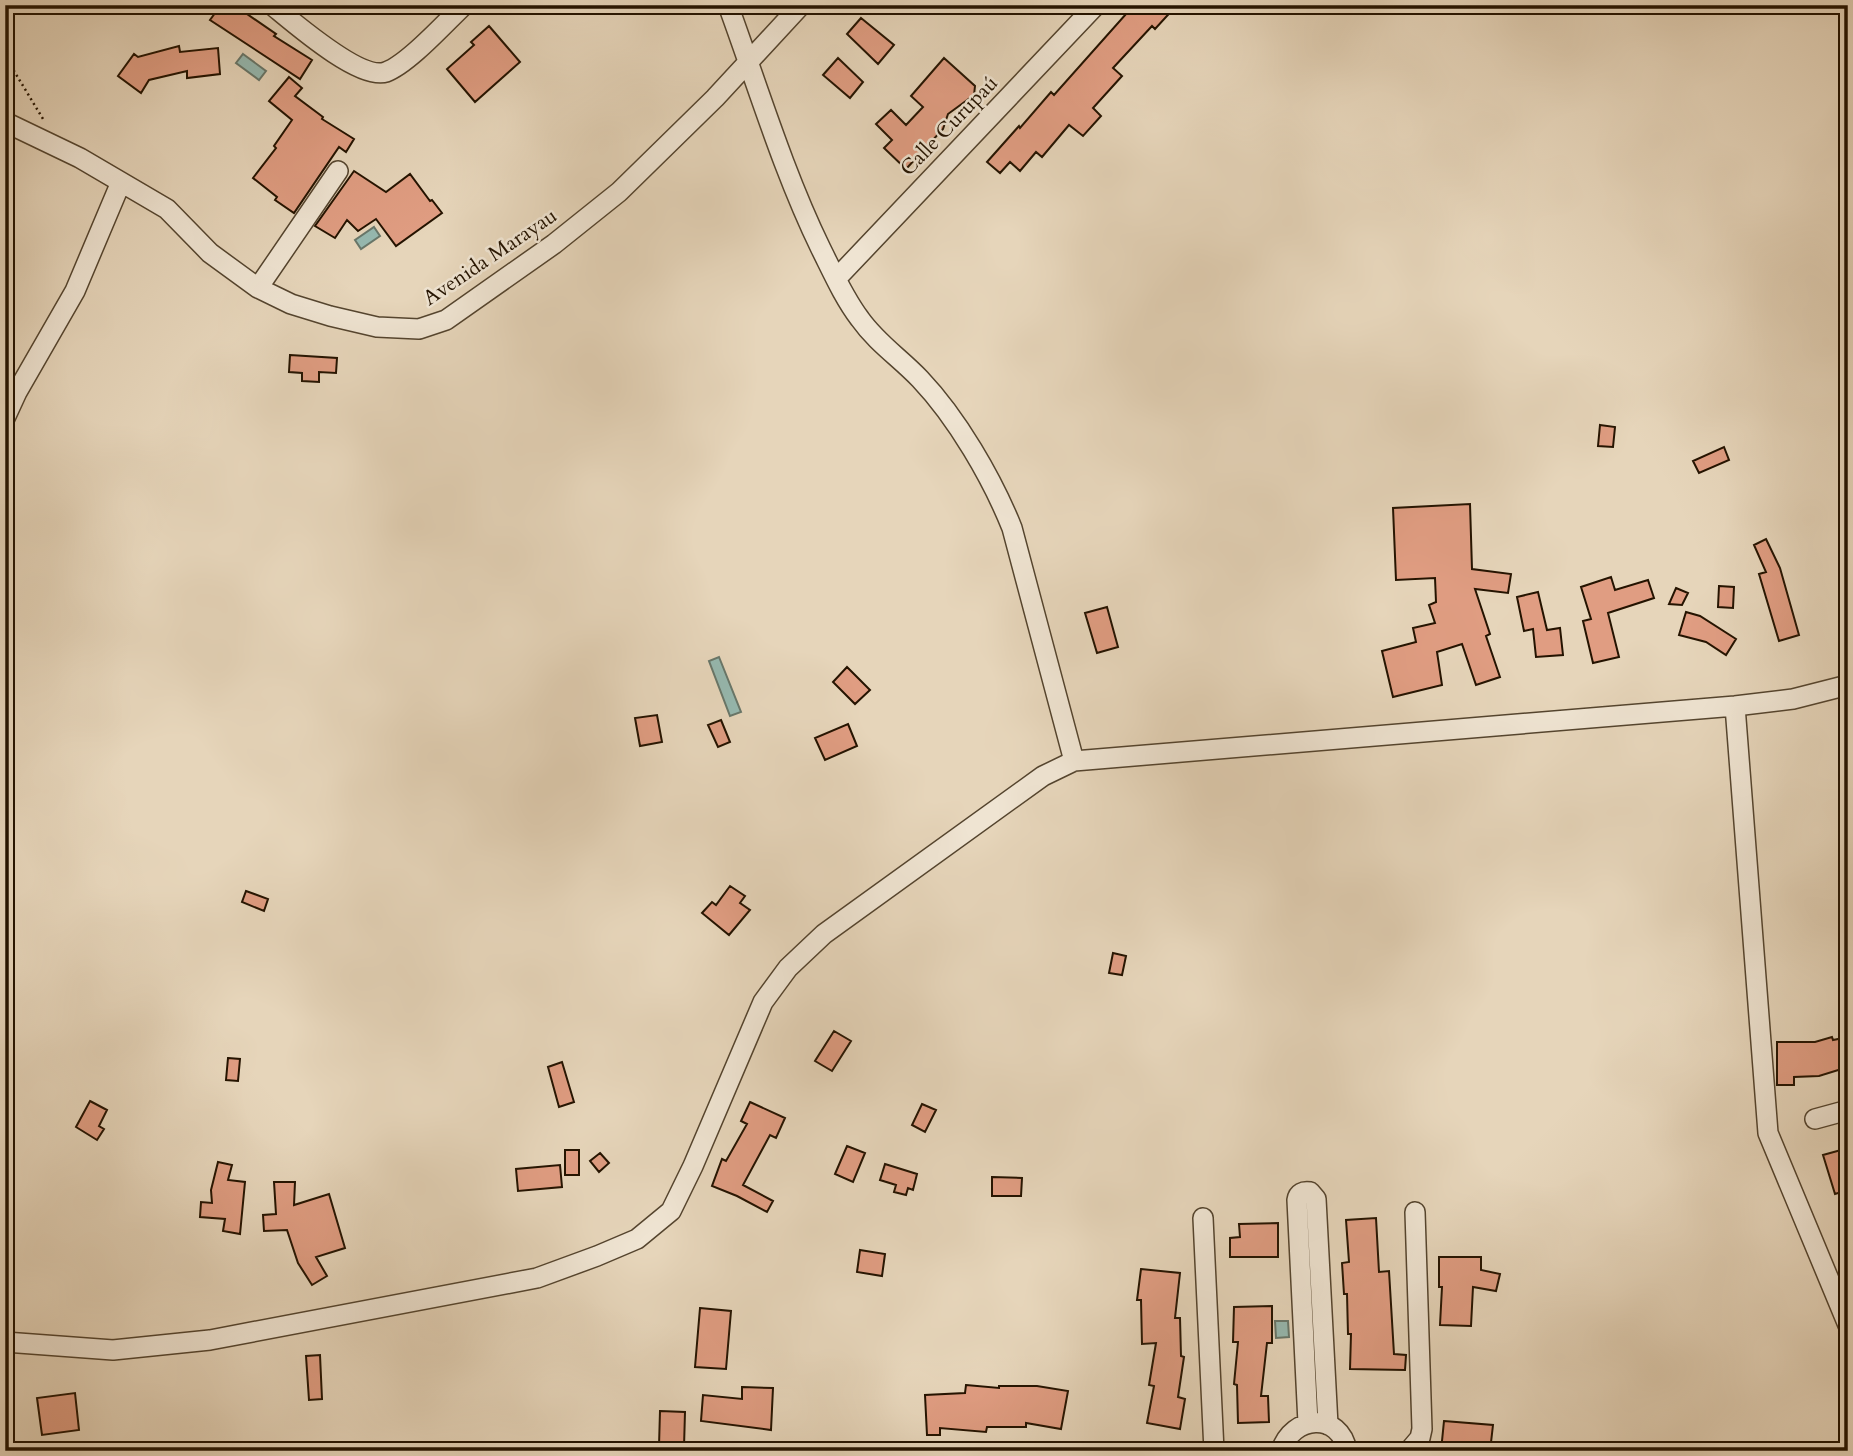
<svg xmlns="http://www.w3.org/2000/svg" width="1853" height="1456" font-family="Cardo,serif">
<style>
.water{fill:#96b9b0;stroke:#68776a;stroke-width:2}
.building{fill:#e09d82;stroke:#241300;stroke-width:2}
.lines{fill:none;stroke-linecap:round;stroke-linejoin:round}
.minor-casing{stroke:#54442e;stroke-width:22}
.path{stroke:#241300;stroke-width:2.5;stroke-dasharray:2 3.5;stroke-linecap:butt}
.minor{stroke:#efe4d2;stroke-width:19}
.labels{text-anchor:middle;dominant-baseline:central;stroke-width:5;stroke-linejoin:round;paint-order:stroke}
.street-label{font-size:21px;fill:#241300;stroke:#efe4d2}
</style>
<rect width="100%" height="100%" fill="#e6d5ba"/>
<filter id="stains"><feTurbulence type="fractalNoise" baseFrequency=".00286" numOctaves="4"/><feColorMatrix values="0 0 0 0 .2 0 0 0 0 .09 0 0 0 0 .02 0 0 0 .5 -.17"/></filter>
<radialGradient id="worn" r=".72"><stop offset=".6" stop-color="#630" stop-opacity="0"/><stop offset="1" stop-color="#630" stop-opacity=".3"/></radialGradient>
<!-- water -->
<path class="water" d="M243 54 266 71 259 80 236 63Z
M374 227 380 236 361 249 355 240Z
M719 657 741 712 730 716 709 661Z
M1275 1321H1288L1289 1337 1276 1338Z"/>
<!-- building -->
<path class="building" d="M221 5H234L276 34 274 36 312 60 300 79 210 20Z
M1134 5H1177L1155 29 1152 26 1113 68 1122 76 1093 108 1101 116 1083 136 1069 125 1042 157 1036 152 1020 171 1010 162 1000 173 987 162 1019 126 1020 128 1051 92 1054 95Z
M861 18 894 45 878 64 847 34Z
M489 26 520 62 475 102 447 69 474 45 471 42Z
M179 46 180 52 218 48 220 74 187 78V71L149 80 141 93 118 76 134 54 138 57Z
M838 58 863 82 850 98 823 75Z
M944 58 975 86 974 95 948 114 943 129 906 169 884 148 892 140 876 124 891 110 906 125 923 107 911 96Z
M289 77 302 88 295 96 323 117 322 119 354 139 346 152 339 147 294 213 275 200 277 197 253 178 276 148 274 146 292 120 269 101Z
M354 171 386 192 410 174 430 201 432 200 442 213 396 246 376 219 358 231 347 220 335 238 315 226Z
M290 355 337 358 336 373 319 372V382L302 381V373L289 372Z
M1600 425 1615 427 1613 447 1598 446Z
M1724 447 1729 460 1699 473 1693 461Z
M1470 504 1472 569 1511 574 1508 593 1475 589 1490 634 1486 636 1500 677 1476 685 1462 644 1437 652 1442 685 1393 697 1382 651 1416 642 1413 628 1435 623 1429 605 1436 602 1435 578 1396 580 1393 508Z
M1766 539 1780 568 1799 635 1779 641 1759 574 1766 572 1754 545Z
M1611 577 1615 590 1648 580 1654 598 1608 613 1619 657 1593 663 1583 621 1591 619 1581 587Z
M1719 586 1734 587 1733 608 1718 607Z
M1676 588 1688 593 1682 605 1669 604Z
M1538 592 1547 630 1560 628 1563 655 1536 657 1533 629 1524 631 1517 597Z
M1107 607 1118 647 1097 653 1085 613Z
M1686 612 1700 616 1736 639 1726 655 1706 642 1679 635Z
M847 667 870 690 855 704 833 682Z
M657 715 662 742 640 746 635 718Z
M721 720 730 742 718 747 708 725Z
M848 724 857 746 825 760 815 738Z
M730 886 745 896 740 903 750 910 729 935 702 913 712 902 716 905Z
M246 891 268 899 264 911 242 902Z
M1113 953 1126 956 1122 975 1109 973Z
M834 1031 851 1041 832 1071 815 1061Z
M1832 1037 1833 1040 1848 1037V1067L1819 1076 1794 1077V1085H1777V1042H1815Z
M228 1058 240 1059 238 1081 226 1080Z
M562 1062 574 1102 559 1107 548 1067Z
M90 1101 107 1110 99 1126 104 1129 97 1140 76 1127Z
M750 1102 785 1118 776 1138 770 1135 743 1185 773 1201 767 1212 737 1196 712 1186 722 1159 726 1161 747 1124 741 1121Z
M922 1104 936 1110 925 1132 912 1125Z
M847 1146 865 1153 853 1182 835 1174Z
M1848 1148V1190L1835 1194 1823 1155Z
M565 1150H579V1175H565Z
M600 1153 609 1163 599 1172 590 1161Z
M218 1162 232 1165 228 1180 245 1182 240 1234 223 1231 225 1219 200 1217 201 1202 212 1203 211 1190Z
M885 1164 917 1174 913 1190 908 1188 906 1195 894 1192 896 1185 880 1180Z
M560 1165 562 1187 518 1191 516 1169Z
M992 1177 1022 1178 1021 1196H992Z
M274 1182H295L294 1205 329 1194 345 1248 316 1257 327 1276 312 1285 298 1263 287 1230 264 1231 263 1215 276 1214Z
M1376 1218 1379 1272 1389 1271 1394 1354 1406 1355 1405 1370 1350 1369 1351 1334H1348L1347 1294H1344L1342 1263 1349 1262 1346 1220Z
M1278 1223V1257H1230V1238L1240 1237 1239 1224Z
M860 1250 885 1254 882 1276 857 1272Z
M1439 1257H1481V1270L1500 1274 1496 1291 1473 1287 1471 1326 1440 1325 1442 1287H1439Z
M1141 1269 1180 1273 1175 1318H1180L1181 1356 1184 1357 1178 1397 1185 1399 1180 1429 1147 1423 1154 1386 1149 1385 1156 1343 1142 1344 1141 1300H1137Z
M1272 1306V1343H1267L1261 1396H1268L1269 1422 1238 1423 1237 1385 1234 1384 1238 1342H1233L1234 1307Z
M700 1308 731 1311 726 1369 695 1367Z
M320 1355 322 1399 309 1400 306 1356Z
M966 1385 999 1388V1386H1037L1068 1391 1061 1429 1026 1423V1427H987L986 1432 940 1428V1435H927L925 1395 965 1393Z
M742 1387 773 1388 771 1430 701 1421 703 1395 742 1399Z
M75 1393 79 1430 42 1435 37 1398Z
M660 1411 685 1412 684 1447 659 1446Z
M1444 1421 1493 1425 1490 1451H1441Z"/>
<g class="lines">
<defs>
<path id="minor" d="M272 5C293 22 360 81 386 72 408 64 445 23 464 5
M728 5C758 87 783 171 821 249 833 273 844 298 860 319 877 343 900 358 920 379 957 418 992 478 1012 528L1074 761
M5 122 80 158 167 209 210 253 258 288 291 304 330 316 377 327 419 329 446 320 554 244 619 192 715 98 801 5
M836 279 1096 5
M258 288 338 171
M5 418 17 392 75 291 121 182
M1735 706 1768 1133 1848 1325
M1815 1119 1848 1110
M1203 1218 1214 1451
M5 1342 113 1350 210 1340 537 1278 597 1256 637 1239 671 1211 693 1166 763 1002 788 968 824 934 1043 776 1074 761 1735 706 1793 699 1848 685
M1308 1423 1297 1200C1298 1193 1303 1191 1310 1192L1316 1199 1328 1425
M1281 1451C1292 1415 1340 1411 1347 1451
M1409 1451 1420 1438 1422 1429 1415 1212"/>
</defs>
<!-- minor casing -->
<use href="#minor" class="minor-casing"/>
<!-- path -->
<path class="path" d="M5 56 43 119"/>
<!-- minor -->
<use href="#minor" class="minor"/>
</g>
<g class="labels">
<!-- street labels -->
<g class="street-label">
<text transform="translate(949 126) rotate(-46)">Calle Curupaú</text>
<text transform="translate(490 257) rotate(-34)">Avenida Marayau</text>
</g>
</g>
<!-- margin -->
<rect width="1853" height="1456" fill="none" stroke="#e6d5ba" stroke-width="28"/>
<rect x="7" y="7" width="1839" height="1442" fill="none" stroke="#241300" stroke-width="3.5"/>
<rect x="14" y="14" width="1825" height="1428" fill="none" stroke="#241300" stroke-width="2"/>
<rect width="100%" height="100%" filter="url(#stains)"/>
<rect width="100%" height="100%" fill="url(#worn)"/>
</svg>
